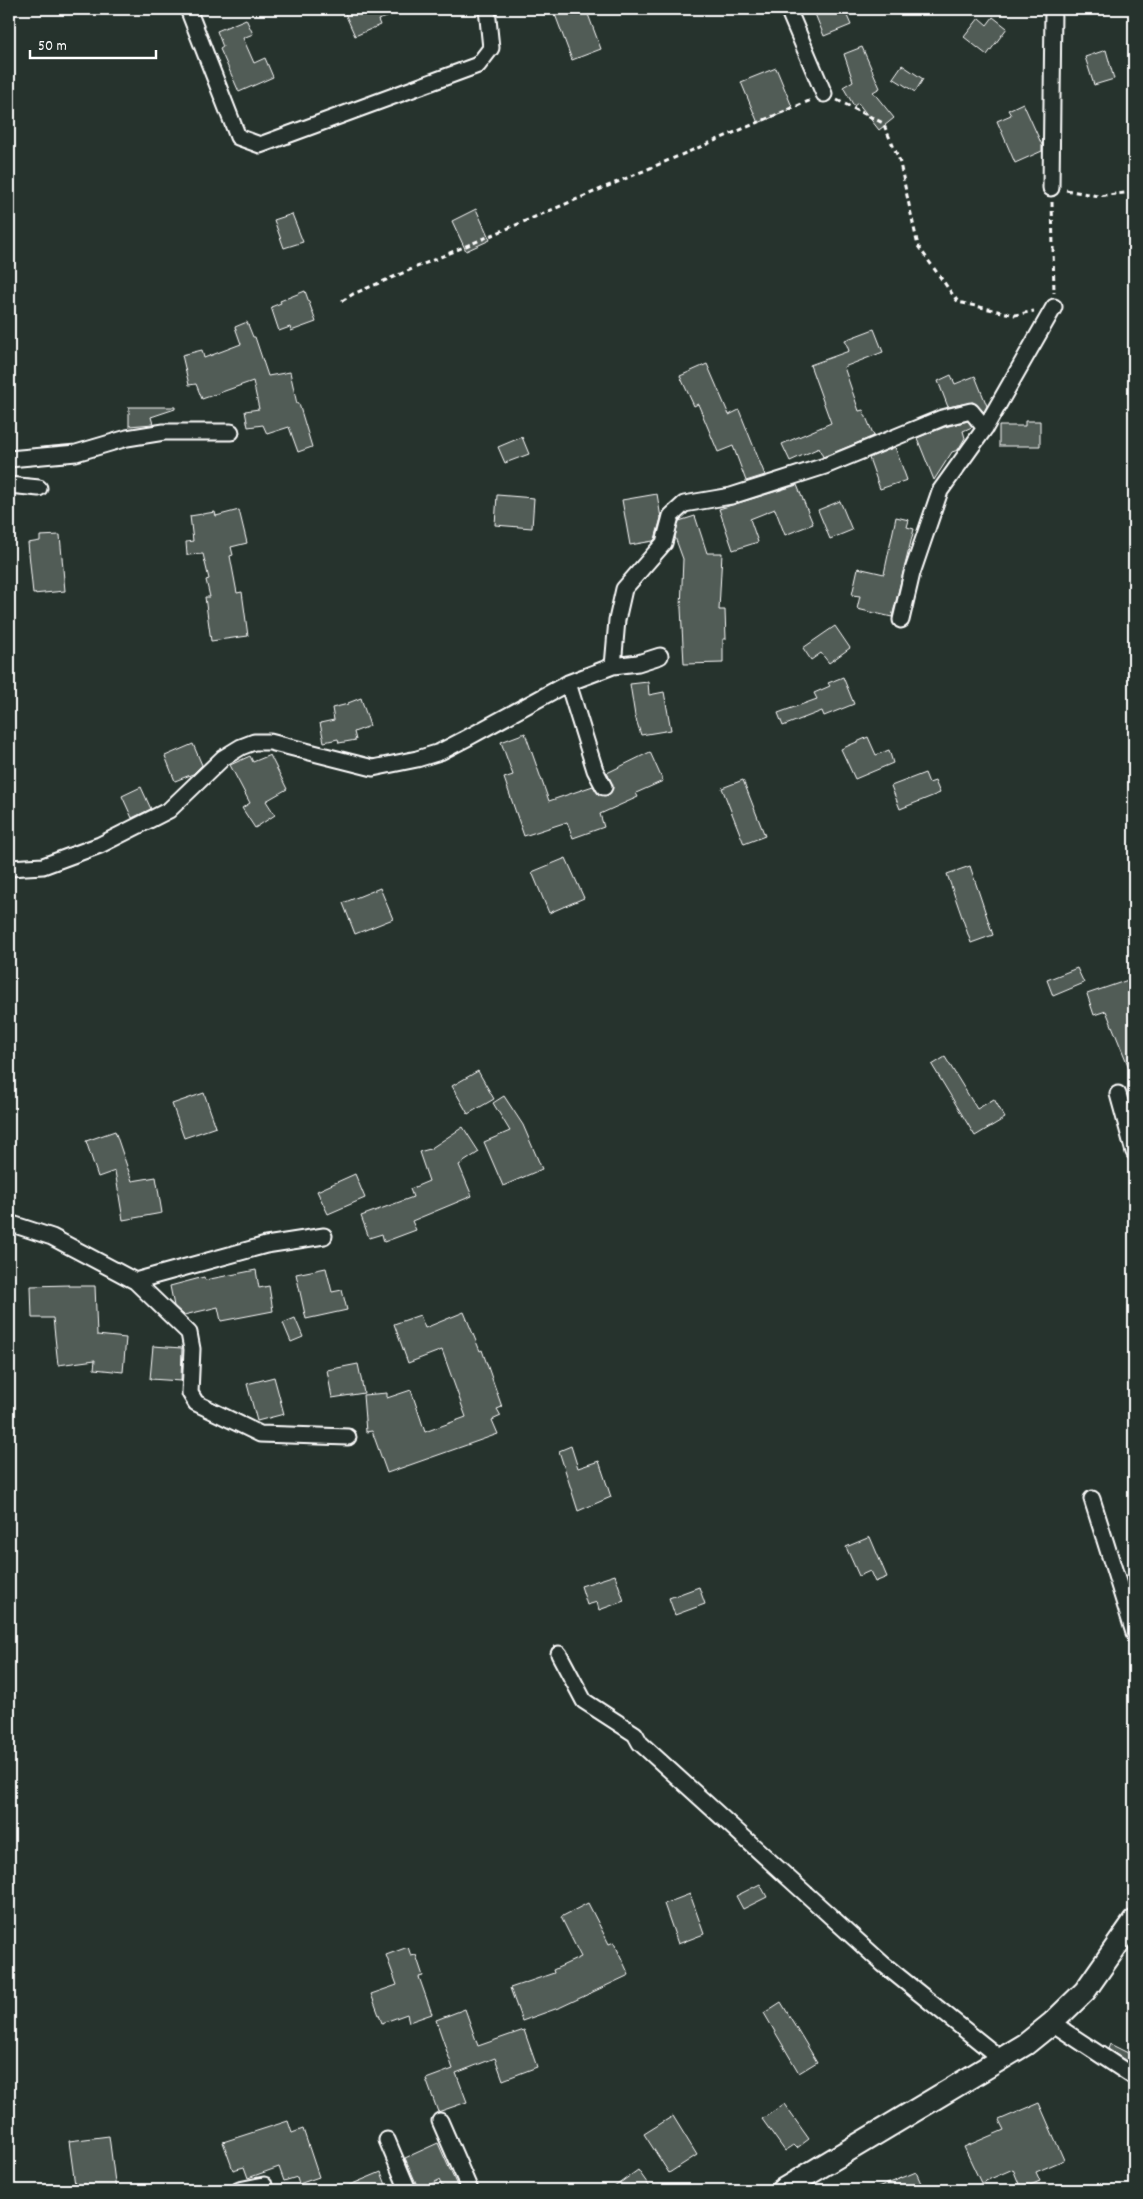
<svg xmlns="http://www.w3.org/2000/svg" width="1143" height="2199" font-family="Dekko,sans-serif">
<style>
.building{fill:#515c57;stroke:#fff}
.lines{fill:none;stroke-linecap:round;stroke-linejoin:round}
.minor-casing{stroke:#fff;stroke-width:19}
.secondary-casing{stroke:#fff;stroke-width:25}
.path{stroke:#fff;stroke-width:3;stroke-dasharray:5 4;stroke-linecap:butt}
.minor{stroke:#26332d;stroke-width:15}
.secondary{stroke:#26332d;stroke-width:21}
</style>
<rect width="100%" height="100%" fill="#26332d"/>
<filter id="ink" filterUnits="userSpaceOnUse"><feTurbulence type="fractalNoise" baseFrequency=".02" numOctaves="2"/><feDisplacementMap in="SourceGraphic" scale="10" xChannelSelector="R" yChannelSelector="G"/><feConvolveMatrix kernelMatrix="1 2 1 2 8 2 1 2 1" color-interpolation-filters="sRGB"/></filter>
<g filter="url(#ink)">
<!-- building -->
<path class="building" d="M343 9H404L405 11 378 20 380 25 355 36Z
M553 9H586L601 49 572 60Z
M813 9H844L851 25 824 36Z
M993 17 1007 28 987 55 964 37 979 18 987 25Z
M246 19 253 34 243 38 254 63 265 58 273 77 239 92 220 49 223 47 217 31Z
M862 47 880 88 873 92 894 118 879 130 858 103 854 106 843 87 853 81 844 54Z
M1106 50 1114 79 1094 85 1085 57Z
M902 65 923 79 915 92 893 78Z
M776 68 793 109 758 123 741 82Z
M1023 103 1042 145V151L1015 163 997 121 1011 115 1008 110Z
M476 209 490 240 466 251 452 221Z
M292 214 303 242 284 248 274 220Z
M305 291 316 322 291 331 290 327 279 331 271 307 281 303 280 301Z
M247 322 253 337H255L268 376 290 372 297 404H299L312 447 298 452 289 427 267 434 263 425 248 427 245 411 259 409 253 381 202 399 196 384 189 385 182 355 202 350 204 358 241 344 235 327Z
M874 329 883 352 844 367 859 411 863 410 874 436 823 457 819 448 790 461 782 444 831 423 810 365 849 351 845 340Z
M707 364 729 415 739 410 765 475 746 481 733 446 718 452 698 404 694 406 680 376Z
M951 375 955 384 975 376 987 406 984 412 973 402 948 407 938 381Z
M129 407H175V409L151 417 153 424 129 426Z
M968 421 972 427 963 431 965 438 958 450 952 452 934 480 917 438 945 427Z
M1025 421H1040V446H999V426H1025Z
M522 437 529 454 505 463 498 447Z
M895 447 907 480 880 489 869 458Z
M797 485 813 524 785 535 775 509 750 519 758 542 733 550 719 509Z
M657 494 661 518 655 539 653 541 630 545 622 500Z
M497 495 534 498 532 528 495 525Z
M840 501 852 530 830 539 818 510Z
M239 510 247 543 231 547 233 555 230 556 237 593 242 592 248 636 211 641 205 597H210L206 580 209 579 203 554 187 555 186 542 193 541 190 516 215 512 216 516Z
M695 516 707 553H722L719 610H725L726 639H723V663L684 664 681 608 683 559 675 537 679 521Z
M896 517 909 520 907 527 914 529 892 617 857 609 860 596 852 595 858 568 884 574Z
M60 535 65 591 33 594 28 543 40 541V536Z
M835 626 850 648 829 663 821 653 811 660 803 648Z
M843 677 854 704 824 716 822 711 783 726 778 713 817 699 814 693 830 686 828 683Z
M648 682 649 695 664 692 671 730 641 735 635 716 630 684Z
M361 698 370 726 354 732 356 740 339 743 338 739 324 742 320 723 334 720 332 708 348 704V703Z
M525 733 549 801 593 786 599 795H608L613 787 607 773 650 752 663 781 636 793 638 797 600 814 604 827 573 838 567 822 524 836 504 778 513 775 501 742Z
M868 737 876 755 889 750 893 763 855 779 841 749Z
M193 744 202 765 193 774 175 781 165 756Z
M270 755 287 789 266 801 275 815 255 828 242 808 250 803 230 765 250 756 253 762Z
M925 773 929 783 935 781 940 793 900 809 891 786Z
M743 780 765 836 744 844 722 788Z
M141 787 151 809 132 818 122 796Z
M566 858 584 898 549 913 532 872Z
M970 866 993 935 971 943 947 874Z
M380 888 393 919 355 934 343 903Z
M1077 968 1084 983 1053 996 1047 980Z
M1134 978V1080L1106 1011 1094 1015 1087 994Z
M945 1057 977 1109 994 1099 1005 1118 975 1136 932 1065Z
M478 1071 494 1099 468 1114 452 1086Z
M204 1093 216 1127 184 1138 172 1104Z
M504 1096 523 1125 542 1169 503 1186 484 1142 510 1131 493 1103Z
M463 1127 479 1152 459 1165 472 1196 412 1221 416 1230 384 1242 382 1234 369 1238 361 1216 413 1197 410 1189 429 1181 419 1152 430 1149Z
M115 1131 132 1181 156 1177 162 1213 123 1220 115 1171 98 1177 86 1141Z
M355 1174 365 1198 328 1214 317 1191Z
M326 1268 332 1292 342 1290 347 1310 306 1319 296 1274Z
M256 1270 259 1288 269 1286 273 1311 221 1321 218 1307 184 1315 174 1306 170 1286 204 1277 205 1280Z
M69 1285V1286H95L97 1335 126 1338 123 1372 94 1369 95 1360 58 1365 53 1318H32L31 1286Z
M464 1312 480 1351 482 1350 502 1407 497 1409 501 1416 492 1420 498 1434 387 1473 372 1431 366 1432 363 1395 387 1393V1398L411 1390 425 1432 466 1417 442 1350 408 1363 394 1324 420 1315 425 1328Z
M295 1318 303 1337 291 1342 283 1323Z
M153 1346 182 1348 181 1381 150 1379Z
M358 1364 364 1393 332 1398 327 1370Z
M274 1377 284 1414 257 1421 247 1384Z
M571 1446 578 1468 599 1461 611 1497 578 1511 559 1451Z
M870 1537 887 1577 875 1582 870 1571 859 1576 846 1547Z
M615 1575 624 1601 599 1610 597 1602 587 1605 581 1586Z
M699 1587 705 1604 675 1615 669 1598Z
M760 1884 767 1897 743 1909 736 1896Z
M690 1894 704 1934 678 1944 664 1904Z
M588 1903 609 1944 614 1942 629 1975 561 2007 522 2021 510 1988 554 1973 553 1970 581 1957 561 1917Z
M408 1947 411 1956 416 1955 423 1976 419 1977 432 2014 409 2022 407 2014 382 2023 371 1994 397 1985 386 1955Z
M781 2002 817 2062 799 2073 764 2013Z
M465 2009 478 2046 524 2030 537 2067 503 2080 495 2058 456 2073 467 2102 438 2112 426 2079 453 2069 436 2020Z
M1110 2044 1134 2056V2066L1108 2049Z
M1039 2103 1064 2160 1036 2172 1040 2181 1021 2189 1013 2169 981 2183 964 2147 1004 2130 999 2120Z
M784 2104 809 2139 797 2148 794 2145 785 2151 762 2119Z
M673 2116 697 2155 669 2173 644 2134Z
M288 2121 292 2133 303 2129 319 2177 299 2184 297 2177 284 2181 279 2167 248 2178 244 2167 233 2170 223 2142Z
M109 2136 116 2190H87L86 2184 75 2185 69 2141Z
M438 2143 459 2190H444L439 2180 419 2190 405 2158Z
M638 2170 652 2190H610Z
M381 2172 388 2190H338Z
M916 2172 924 2190H873Z"/>
<g class="lines">
<defs>
<path id="minor" d="M188 9 238 137 260 145 478 65 491 48 487 9
M788 9 824 94
M1051 188 1053 9
M9 459 76 453 127 438 164 432H231
M9 485 39 488
M901 620 912 573 940 491 985 428 1054 307
M613 666 617 620 624 589 664 543 671 516 684 504 731 496 825 466 942 418 971 411 985 428
M568 683 595 770 604 787
M9 868 43 866 100 845 169 810 223 758 241 747 254 742H270L373 768 417 759 440 752 467 738 568 683 613 666 638 663 660 656
M1118 1094 1134 1152
M9 1223 52 1237 135 1281 189 1333 192 1349 190 1393 196 1403 260 1434 348 1437
M135 1281 266 1245 324 1236
M1092 1499 1134 1633
M559 1654 584 1701 635 1734 640 1743 883 1964 1001 2059
M1052 2023 1134 2077
M440 2121 470 2190
M387 2140 408 2190
M239 2190 264 2185"/>
<path id="secondary" d="M782 2190 1026 2044 1052 2023 1085 1991 1134 1921"/>
</defs>
<!-- minor casing -->
<use href="#minor" class="minor-casing"/>
<!-- secondary casing -->
<use href="#secondary" class="secondary-casing"/>
<!-- path -->
<path class="path" d="M837 100 883 123 899 159 918 246 958 302 1015 315 1034 311
M1066 190 1098 196 1134 192
M1052 202 1054 293
M342 301 353 294 811 100"/>
<!-- minor -->
<use href="#minor" class="minor"/>
<!-- secondary -->
<use href="#secondary" class="secondary"/>
</g>
</g>
<!-- margin -->
<rect width="1143" height="2199" fill="none" stroke="#26332d" stroke-width="30"/>
<rect x="15" y="15" width="1113" height="2169" fill="none" stroke="#fff" stroke-width="2" filter="url(#ink)"/>
<!-- scale -->
<path d="M30 50v8h126v-8" fill="none" stroke="#ffffff" stroke-width="2.5"/>
<text x="38" y="50" font-size="15" fill="#ffffff" stroke="#26332d" stroke-width="4" paint-order="stroke">50 m</text>
</svg>
